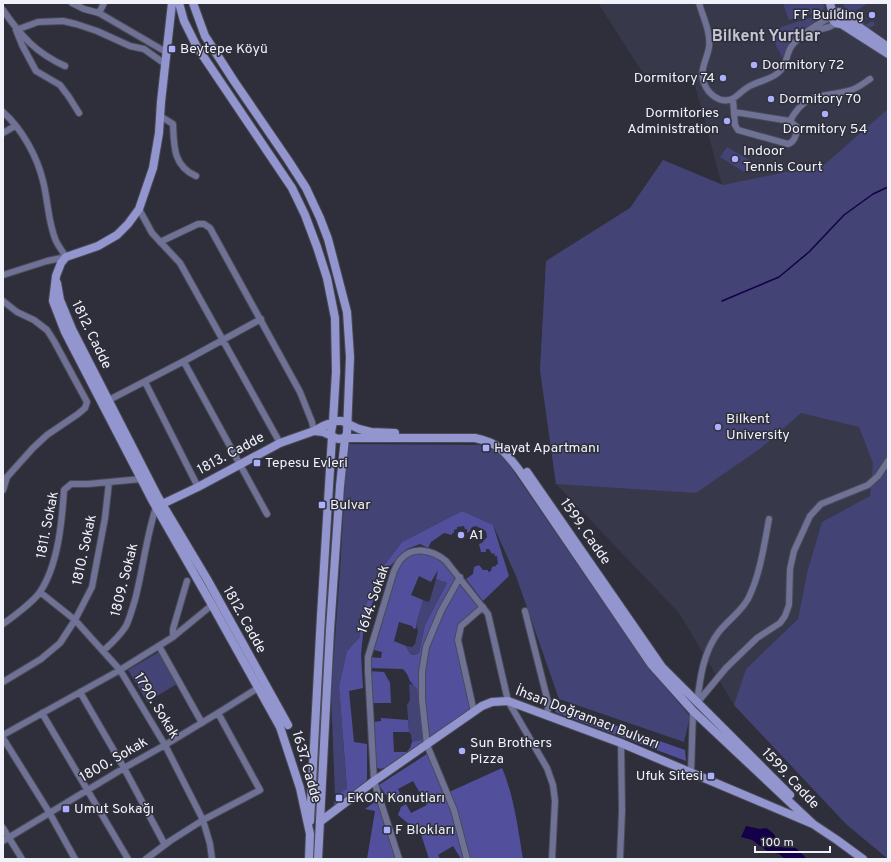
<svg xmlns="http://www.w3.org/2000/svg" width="891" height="862" font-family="Overpass,sans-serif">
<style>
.built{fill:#37384a}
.green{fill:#434375}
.forest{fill:#52509d;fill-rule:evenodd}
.water{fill:#140049}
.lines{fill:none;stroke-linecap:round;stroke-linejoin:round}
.stream{stroke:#140049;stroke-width:1.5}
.street-casing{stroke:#494a56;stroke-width:8}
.secondary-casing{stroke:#494a56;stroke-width:10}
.street{stroke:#6f7195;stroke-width:6}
.secondary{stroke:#9395ce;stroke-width:8}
.poi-dot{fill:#acaffb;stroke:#2e2f3b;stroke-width:1.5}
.labels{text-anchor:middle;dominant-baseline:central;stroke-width:3;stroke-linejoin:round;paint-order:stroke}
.poi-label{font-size:14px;fill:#f0f1f9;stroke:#2e2f3b;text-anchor:start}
.street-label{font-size:14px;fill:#f0f1f9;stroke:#2e2f3b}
.quarter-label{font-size:16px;font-weight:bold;fill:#c3c4d4;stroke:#2e2f3b}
</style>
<rect width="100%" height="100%" fill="#2e2f3b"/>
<!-- built -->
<path class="built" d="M598 3H888V859L846 824 734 705 679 613 556 484 540 370 546 261 630 208 663 160 722 185 693 78 643 73Z"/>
<!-- green -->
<path class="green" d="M783 3H823L824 6 823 10 789 20Z
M842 3H865L866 5 855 11 859 20 862 19 865 25 873 21 875 25 867 29 849 14Z
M822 14C813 27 795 32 787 47 785 50 784 55 783 59L769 31Z
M888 109V859L846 824 734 705 746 669 798 619 807 573 822 522 870 496 873 463 859 427 801 413 761 448 696 493 556 484 540 370 546 261 630 208 663 160 723 185 825 164Z
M727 147 751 161 744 172 720 157Z
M347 444 479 445 494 450 505 459 647 666 690 716 684 742 559 699 516 576 493 525 462 511 402 542 380 571 366 605 360 624V637L347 651 339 686 347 790 335 796 331 694 340 572Z
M436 579 447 583 425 625 419 653 414 655 410 654 406 646 412 647 415 644 418 631 416 625 423 600 428 602 430 600Z
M159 652 177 684 147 702 128 670Z
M409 684 414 685 417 689 422 739 421 742H412L411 735 409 732 407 705 410 700Z"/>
<!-- forest -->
<path class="forest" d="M462 511 493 525 509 576 483 601 466 579 473 574 474 567 479 565 483 570H488V572L491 571 492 567 496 566V565L498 564 497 556H495L494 553 492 554 489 549H486V552H481L479 544 482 543 487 537 486 531 476 526 472 527 469 532 467 533V529H465L464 526 457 527V529L454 530V533H452V535L444 533 431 542 428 548 420 544 407 549 384 572 364 625 361 654 363 688 349 691 354 742 367 744V780L334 807 335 796 347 789 339 686 347 651 360 637V624L366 605 380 571 402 542Z
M412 553 437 554 483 607 461 626 458 640 471 711 388 767 380 769 375 767 373 736 375 734 374 722 381 721V718L408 720 409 732H393L394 752H407L410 748 412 742 422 740 417 689 410 681 407 674 403 669 368 668V657L381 658 382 652 370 649 381 623 395 580 391 578 401 559ZM438 570 436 579 447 583 425 625 419 653 414 655 410 654 406 646 394 641 399 622 412 626 414 629 416 628V625L423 600 411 595 419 576 431 582Z
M368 671 384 672 390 683 391 703H373L372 686H369Z
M558 705 685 750 686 761 555 712Z
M430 752 447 793 502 768C514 796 518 829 523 859H461L453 846 438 855 440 859H429L421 834 398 815 401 807 406 804 411 813 427 805 413 781 398 789 402 798 395 800 385 794 379 785Z
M379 799 398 859H367L375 811 365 809Z"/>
<!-- water -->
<path class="water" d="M746 826 760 829 766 828C774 833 778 837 778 847L796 848 807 859H785L779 854 767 851 752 840 741 837Z"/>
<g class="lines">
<!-- stream -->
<path class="stream" d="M722 301 779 277 809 252 844 215 873 194 888 187"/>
<defs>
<path id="street" d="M72 3 84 9 99 13 166 52
M699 3C703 17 711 33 709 47 707 60 699 70 704 83 708 94 720 104 732 99 737 97 744 88 752 85 760 81 772 79 779 72 787 65 786 55 791 47 798 36 820 22 832 17
M3 10C21 36 36 53 65 66
M99 13 104 3
M16 30 38 22 63 21 76 24 97 31 130 46 144 49 165 64
M16 30 22 45 36 71 60 85 69 97 79 113
M814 31 829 27 837 23
M733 99 735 125 738 130 788 144C795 142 796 134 798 128L790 121 734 112
M3 112C22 129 37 156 43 181 48 200 48 223 56 241 59 247 63 252 66 257L47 261 3 275
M160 116 173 124C174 146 173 166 196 176
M790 121C806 90 825 98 851 90 858 88 864 83 870 79
M3 133 15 126
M139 209 152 233 180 263 280 443
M160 242 198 224H204L210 228 300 392 312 422 314 431
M3 301 17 312 34 320 47 330 54 341 87 402 85 408 78 414 47 435 33 448 7 477 3 490
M184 362 267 514
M145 382 198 487
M109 400 188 359 261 319
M460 577 441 611 426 647 422 672V699L427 745 454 810 467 859
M40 592 75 620 120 670 165 745 203 820 210 844 212 859
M525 611 549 706 546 715
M3 624C13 617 34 601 40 592 58 565 62 522 64 490L71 484H88L141 479
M173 637V629L187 581
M159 646 202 723
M103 651C112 643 120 636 126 626 130 618 132 609 135 600 143 569 146 538 156 507
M3 682 41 659 60 643 75 620 92 587 105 518 109 482
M80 692 124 768 165 845
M697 703 726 668 757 638 780 623 785 616 789 605 790 569 794 551 810 516 821 504 868 485 878 476 888 461
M697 703C700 679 703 653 718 633 727 621 740 613 748 599 760 575 764 546 769 519
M474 712 458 640 461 626 483 607
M42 713 128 859
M3 735 120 670 173 637 212 605
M3 738 49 812 75 859
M691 773 693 711
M3 828 22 859
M3 841 124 768 165 745 218 713 258 688
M146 859 170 841 203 820 260 790 218 713
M399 859 374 781 368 671V657L394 571C396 567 398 563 400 560 413 545 433 550 446 561L488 614 508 701 547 768 553 785 555 801 552 859
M620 859 622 811 621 743"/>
<path id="secondary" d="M172 3 161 102 159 133 153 168 139 209 128 224 117 235 98 246 66 257 61 263 56 276 53 301 65 332 152 500 212 605 280 727 300 788 310 834 309 859
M179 3 184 21 197 47 292 188 305 215 317 247 327 278 335 318 336 372 333 422 331 432 332 437 321 616 310 821
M193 3 205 36 234 81 288 160 306 188 320 218 328 239 347 312 350 357 347 433 345 438 338 439 323 432 314 431
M830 3 833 15
M833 18a6 6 0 1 1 12 0a6 6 0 1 1-12 0Z
M845 17 888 47
M841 24 888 54
M57 283 60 300 72 329 158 497 207 579 288 725
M527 472 662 667 790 795
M156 507 198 487 280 443 314 431 323 426 336 421H342L359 429 371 432 395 433
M321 821 374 781 482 706 492 702 508 701 621 743 813 824 837 840 863 859
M318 859 330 630 340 486 345 438H475C499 443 505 452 519 470L651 664 693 711 813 824"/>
</defs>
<!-- street casing -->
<use href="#street" class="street-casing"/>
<!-- secondary casing -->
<use href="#secondary" class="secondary-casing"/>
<!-- street -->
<use href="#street" class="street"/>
<!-- secondary -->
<use href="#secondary" class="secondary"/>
</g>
<!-- markers -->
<g class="poi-dot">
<circle cx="872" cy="15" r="4"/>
<rect x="168" y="45" width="8" height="8" rx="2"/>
<circle cx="754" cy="65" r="4"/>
<circle cx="723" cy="78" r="4"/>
<circle cx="771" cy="99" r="4"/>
<circle cx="825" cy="114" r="4"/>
<circle cx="727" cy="121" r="4"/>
<circle cx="735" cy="159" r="4"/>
<circle cx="718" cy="427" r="4"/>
<rect x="482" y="444" width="8" height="8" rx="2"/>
<rect x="253" y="459" width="8" height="8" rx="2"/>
<rect x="318" y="501" width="8" height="8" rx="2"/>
<circle cx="461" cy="535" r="4"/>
<circle cx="462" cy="751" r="4"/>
<rect x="707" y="772" width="8" height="8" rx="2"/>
<rect x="335" y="794" width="8" height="8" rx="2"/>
<rect x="62" y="805" width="8" height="8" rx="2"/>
<rect x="383" y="826" width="8" height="8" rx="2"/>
</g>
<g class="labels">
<!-- poi labels -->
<g class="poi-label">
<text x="864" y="15" text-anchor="end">FF Building</text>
<text x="180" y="49">Beytepe Köyü</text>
<text x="762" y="65">Dormitory 72</text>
<text x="715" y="78" text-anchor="end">Dormitory 74</text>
<text x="779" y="99">Dormitory 70</text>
<text x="719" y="113" text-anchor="end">Dormitories<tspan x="719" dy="16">Administration</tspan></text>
<text x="825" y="129" text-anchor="middle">Dormitory 54</text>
<text x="743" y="151">Indoor<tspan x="743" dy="16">Tennis Court</tspan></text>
<text x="726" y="419">Bilkent<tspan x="726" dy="16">University</tspan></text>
<text x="494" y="448">Hayat Apartmanı</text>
<text x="265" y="463">Tepesu Evleri</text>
<text x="330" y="505">Bulvar</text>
<text x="469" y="535">A1</text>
<text x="470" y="743">Sun Brothers<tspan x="470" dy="16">Pizza</tspan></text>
<text x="703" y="776" text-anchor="end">Ufuk Sitesi</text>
<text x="347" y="798">EKON Konutları</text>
<text x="74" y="809">Umut Sokağı</text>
<text x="395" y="830">F Blokları</text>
</g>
<!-- street labels -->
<g class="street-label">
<text transform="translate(91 335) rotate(64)">1812. Cadde</text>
<text transform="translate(231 454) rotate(-28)">1813. Cadde</text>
<text transform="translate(48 525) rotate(-79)">1811. Sokak</text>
<text transform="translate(585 532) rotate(55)">1599. Cadde</text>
<text transform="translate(85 550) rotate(-78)">1810. Sokak</text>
<text transform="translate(125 580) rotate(-76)">1809. Sokak</text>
<text transform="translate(374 599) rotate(-71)">1614. Sokak</text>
<text transform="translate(244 620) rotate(61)">1812. Cadde</text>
<text transform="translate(156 706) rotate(59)">1790. Sokak</text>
<text transform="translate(587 718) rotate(21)">İhsan Doğramacı Bulvarı</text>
<text transform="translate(114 760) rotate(-30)">1800. Sokak</text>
<text transform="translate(306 767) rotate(74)">1637. Cadde</text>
<text transform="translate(790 779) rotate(47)">1599. Cadde</text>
</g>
<!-- quarter labels -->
<g class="quarter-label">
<text x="766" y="37">Bilkent Yurtlar</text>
</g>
</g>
<!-- border -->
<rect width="891" height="862" fill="none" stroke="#f0f1f9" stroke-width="8"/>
<!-- scale -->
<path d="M755 846v6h75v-6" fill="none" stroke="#f0f1f9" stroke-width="2"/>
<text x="761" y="846" font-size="12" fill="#f0f1f9" stroke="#2e2f3b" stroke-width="3" paint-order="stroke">100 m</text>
</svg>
